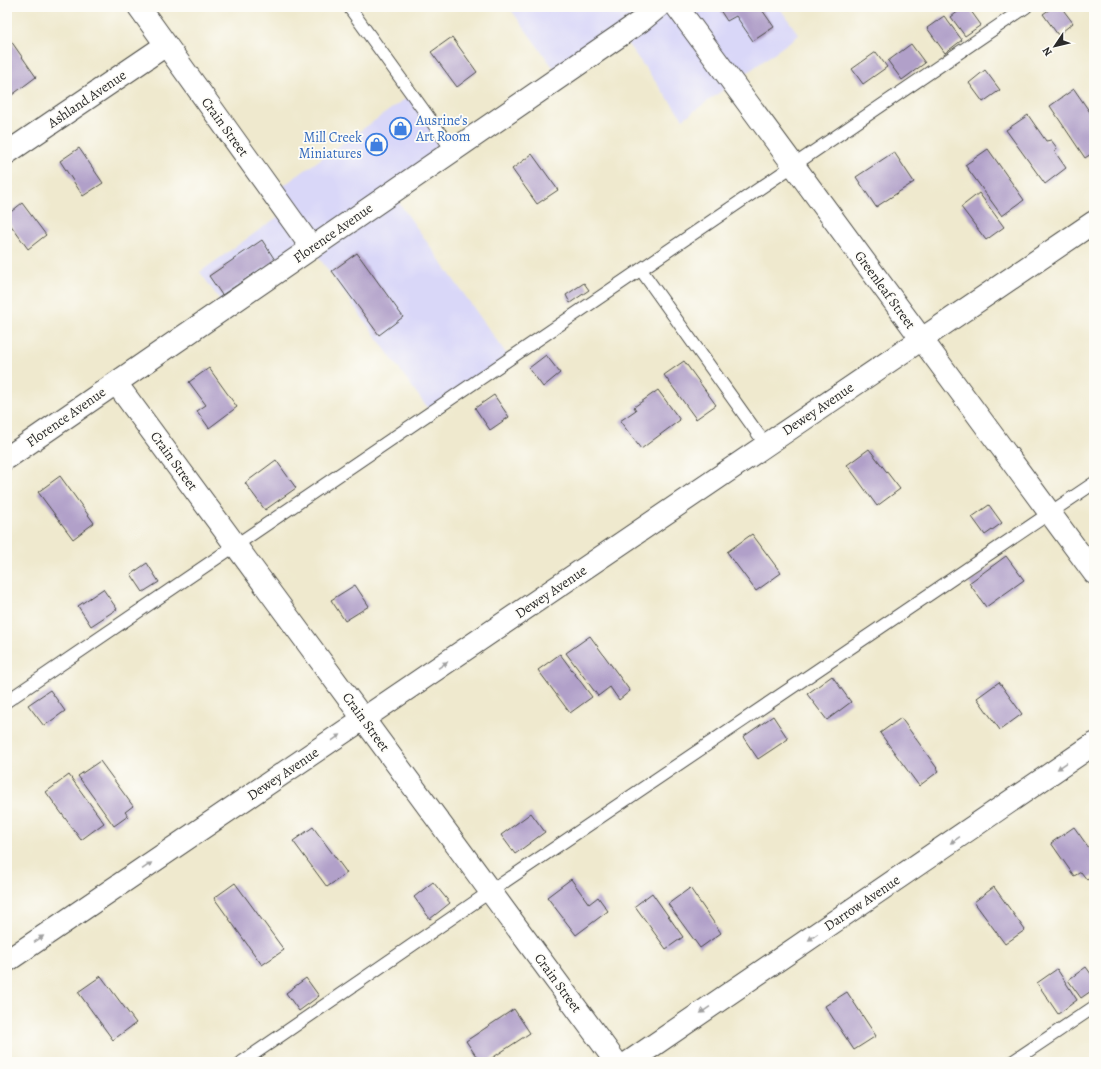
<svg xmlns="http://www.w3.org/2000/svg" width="1101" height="1069" font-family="Alegreya,serif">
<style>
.built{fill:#d9d7f8}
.building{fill:#b1a0c9}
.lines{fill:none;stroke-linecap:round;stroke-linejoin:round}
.service-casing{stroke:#484843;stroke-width:14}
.minor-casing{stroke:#484843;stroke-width:24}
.service{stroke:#fff;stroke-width:12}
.minor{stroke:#fff;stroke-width:22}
.oneway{fill:#a0a0a0}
.labels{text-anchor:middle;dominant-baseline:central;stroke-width:3.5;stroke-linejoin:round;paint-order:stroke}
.street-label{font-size:14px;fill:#2b2b2b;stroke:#fdfcf7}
.shop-label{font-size:14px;fill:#366cbe;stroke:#fdfcf7;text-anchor:start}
</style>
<rect width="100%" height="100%" fill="#fdfcf7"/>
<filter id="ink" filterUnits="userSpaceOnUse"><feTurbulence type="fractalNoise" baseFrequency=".025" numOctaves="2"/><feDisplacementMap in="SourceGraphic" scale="8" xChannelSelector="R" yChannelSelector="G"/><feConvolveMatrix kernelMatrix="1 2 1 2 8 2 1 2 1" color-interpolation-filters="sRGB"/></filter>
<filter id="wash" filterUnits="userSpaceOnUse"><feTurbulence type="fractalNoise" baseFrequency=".012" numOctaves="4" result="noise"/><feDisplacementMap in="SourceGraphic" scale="16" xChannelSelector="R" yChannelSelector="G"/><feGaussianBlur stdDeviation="0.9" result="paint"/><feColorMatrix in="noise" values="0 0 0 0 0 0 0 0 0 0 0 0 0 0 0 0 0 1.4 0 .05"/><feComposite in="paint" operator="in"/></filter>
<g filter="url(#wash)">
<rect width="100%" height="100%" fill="#efe9ce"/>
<!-- built -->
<path class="built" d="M509 7H779L799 35 683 119 621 35 560 77Z
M412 94 453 151 392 193 510 359 431 413 312 248 225 307 200 272 286 211 273 193Z"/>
<g id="blocks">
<!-- building -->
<path class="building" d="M718 7H760L774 27 753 41 736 16 727 21Z
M964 7H968L981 25 965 36 951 17Z
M1053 7H1061L1073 23 1058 35 1043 14Z
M944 16 962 40 945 53 927 28Z
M452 37 477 72 457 87 431 52Z
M11 41 36 77 12 95 7 88V44Z
M911 44 925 63 902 80 888 61Z
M876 52 887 67 863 84 852 69Z
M985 70 1000 90 983 102 969 83Z
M1074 89 1094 118V152L1085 158 1050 106Z
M1028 115 1046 141 1051 140 1057 148 1055 152 1066 168 1045 184 1006 130Z
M79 148 103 183 83 196 60 161Z
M988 149 1024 200 1002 216 965 165Z
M894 152 914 182 876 207 856 177Z
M532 154 558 190 537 204 512 169Z
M979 193 1004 227 986 240 961 207Z
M22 203 46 235 28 249 7 220V215Z
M262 240 275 260 222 295 209 276Z
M357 253 403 317 379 335 332 271Z
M584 283 589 290 570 303 566 295Z
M546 355 560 373 543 387 529 368Z
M684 361 716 405 696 419 664 375Z
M209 368 237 407 209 428 197 411 206 405 189 382Z
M658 390 680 420 641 449 620 421 636 410 634 407Z
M494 395 509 417 490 430 475 408Z
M869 449 900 489 877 506 847 465Z
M276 460 296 488 265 510 245 483Z
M60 476 94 523 73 539 38 492Z
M989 505 1002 523 985 535 972 517Z
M752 534 781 573 756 591 727 552Z
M1006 556 1024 580 986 607 969 583Z
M147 563 159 582 143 592 131 574Z
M355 585 369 606 345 621 331 600Z
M103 589 117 609 91 626 78 606Z
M590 636 630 691 619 700 610 687 598 696 566 653Z
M560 654 592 697 570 713 538 670Z
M832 676 851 702 827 720 807 694Z
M999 682 1022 714 1000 730 977 698Z
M50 690 65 711 44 726 28 705Z
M773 716 788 739 758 759 743 737Z
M901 718 939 771 919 786 880 733Z
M100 761 133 806 125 812 128 816 114 826 78 776Z
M69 775 104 823 81 840 46 792Z
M531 813 545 832 515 854 501 835Z
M313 827 347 873 327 887 293 841Z
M1074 827 1094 855V875L1087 880 1081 872 1074 876 1051 843Z
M571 879 589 904 598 897 608 911 576 935 547 897Z
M433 882 450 903 430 919 414 897Z
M235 883 284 950 262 965 214 898Z
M994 887 1025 930 1005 944 974 902Z
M690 888 721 933 700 948 668 904Z
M652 893 683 937 666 949 635 906Z
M1086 967 1094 978V989L1081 998 1068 980Z
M1057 969 1077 1000 1058 1014 1037 983Z
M101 976 136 1023 113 1040 78 992Z
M306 978 319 996 299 1011 286 993Z
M847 992 876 1036 854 1050 825 1006Z
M514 1009 530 1033 486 1062H480L466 1041Z"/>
</g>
</g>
<g filter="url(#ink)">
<use href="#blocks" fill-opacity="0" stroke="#484843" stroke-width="1"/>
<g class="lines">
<defs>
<path id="service" d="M349 7 453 151
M641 270 766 445
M7 701 1026 7
M242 1062 491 891 1094 483
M1012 1062 1094 1007"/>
<path id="minor" d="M139 7 312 248
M677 7 1094 573
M7 153 166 45
M116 383 616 1062
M7 458 641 21 658 7
M7 961 1094 222
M629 1062 1094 744"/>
</defs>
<!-- service casing -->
<use href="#service" class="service-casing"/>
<!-- minor casing -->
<use href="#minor" class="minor-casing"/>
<!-- service -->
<use href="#service" class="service"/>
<!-- minor -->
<use href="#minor" class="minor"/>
</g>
<!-- one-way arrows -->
<defs><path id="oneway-solid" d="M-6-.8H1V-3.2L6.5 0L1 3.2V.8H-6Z"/></defs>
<g class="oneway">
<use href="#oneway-solid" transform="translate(443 665) rotate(-34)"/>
<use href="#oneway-solid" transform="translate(336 738) rotate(-34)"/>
<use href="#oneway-solid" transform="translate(1062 766) rotate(146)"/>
<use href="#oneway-solid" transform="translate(955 840) rotate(146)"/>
<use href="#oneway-solid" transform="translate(147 866) rotate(-34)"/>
<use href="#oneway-solid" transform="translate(813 937) rotate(146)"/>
<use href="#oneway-solid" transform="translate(39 939) rotate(-34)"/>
<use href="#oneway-solid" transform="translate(705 1010) rotate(146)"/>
</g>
</g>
<!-- icons -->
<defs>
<symbol id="shop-ring" viewBox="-11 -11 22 22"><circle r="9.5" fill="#fdfcf7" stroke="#3f7fe0" stroke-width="1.5"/><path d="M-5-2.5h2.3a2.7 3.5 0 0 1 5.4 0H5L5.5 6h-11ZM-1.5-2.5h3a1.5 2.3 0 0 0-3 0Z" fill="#3f7fe0"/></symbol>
</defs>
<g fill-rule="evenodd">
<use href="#shop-ring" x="388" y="116" width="25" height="25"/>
<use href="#shop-ring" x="364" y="132" width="25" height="25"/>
</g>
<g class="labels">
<!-- street labels -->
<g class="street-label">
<text transform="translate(87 99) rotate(-34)">Ashland Avenue</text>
<text transform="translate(225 127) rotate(54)">Crain Street</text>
<text transform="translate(333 233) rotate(-35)">Florence Avenue</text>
<text transform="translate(885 290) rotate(54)">Greenleaf Street</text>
<text transform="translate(818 409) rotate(-34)">Dewey Avenue</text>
<text transform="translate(66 417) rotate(-35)">Florence Avenue</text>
<text transform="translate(174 461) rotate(54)">Crain Street</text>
<text transform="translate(551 592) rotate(-34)">Dewey Avenue</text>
<text transform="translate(366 722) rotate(54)">Crain Street</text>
<text transform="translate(283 774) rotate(-34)">Dewey Avenue</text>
<text transform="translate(862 903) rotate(-34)">Darrow Avenue</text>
<text transform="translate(558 983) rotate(54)">Crain Street</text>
</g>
<!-- shop labels -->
<g class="shop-label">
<text x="416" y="120">Ausrine's<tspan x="416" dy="16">Art Room</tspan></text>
<text x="362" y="137" text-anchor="end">Mill Creek<tspan x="362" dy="16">Miniatures</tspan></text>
</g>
</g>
<!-- margin -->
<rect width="1101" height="1069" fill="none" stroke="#fdfcf7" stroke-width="24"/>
<!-- north arrow -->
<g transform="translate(1055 46) rotate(235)" stroke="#fdfcf7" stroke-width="3" paint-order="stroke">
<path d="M0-3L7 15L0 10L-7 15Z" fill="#2b2b2b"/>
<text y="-6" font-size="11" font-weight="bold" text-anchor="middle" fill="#2b2b2b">N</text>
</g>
</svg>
